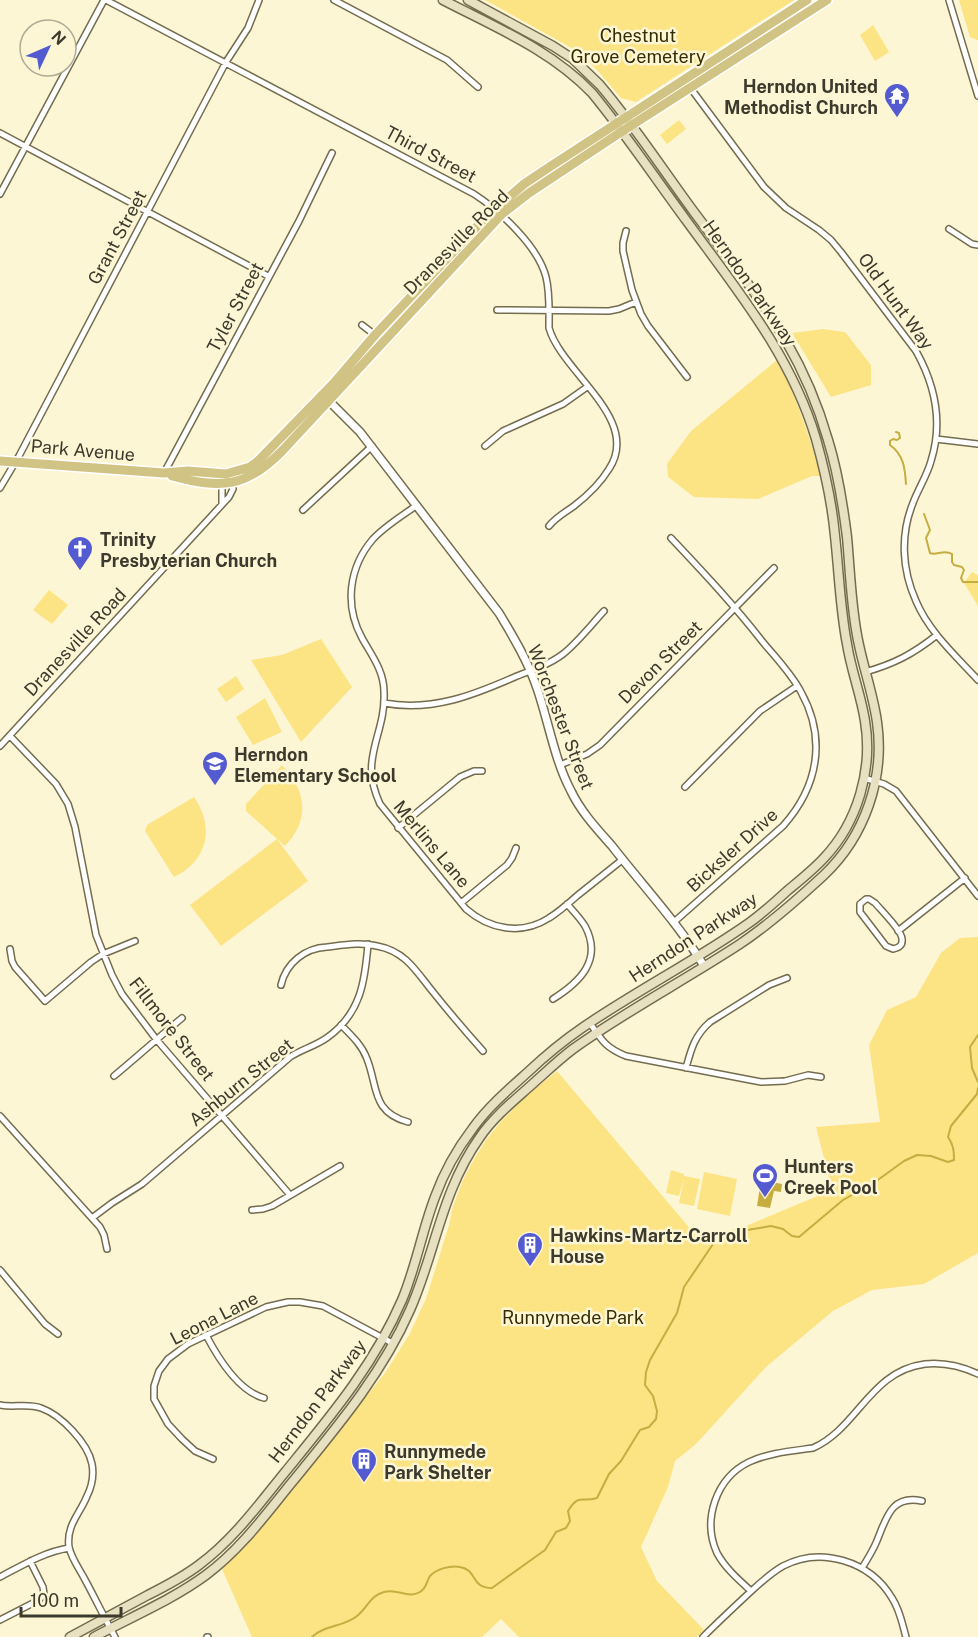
<svg xmlns="http://www.w3.org/2000/svg" width="978" height="1637" font-family="'Public Sans',sans-serif">
<style>
.green{fill:#fce484}
.water{fill:#c5ad40}
.lines{fill:none;stroke-linecap:round;stroke-linejoin:round}
.stream{stroke:#c5ad40;stroke-width:2}
.minor-casing{stroke:#736c4f;stroke-width:8}
.tertiary-casing{stroke:#736c4f;stroke-width:10}
.secondary-casing{stroke:#736c4f;stroke-width:11}
.primary-casing{stroke:#fff;stroke-width:12}
.minor{stroke:#fff;stroke-width:5}
.tertiary{stroke:#fff;stroke-width:7}
.secondary{stroke:#e8e1c1;stroke-width:8}
.primary{stroke:#d1c383;stroke-width:9}
.labels{text-anchor:middle;dominant-baseline:central;stroke-width:5;stroke-linejoin:round;paint-order:stroke}
.park-label{font-size:18px;fill:#362c00;stroke:#fdf6d5}
.poi-label{font-size:18px;font-weight:bold;fill:#3c392d;stroke:#fdf6d5;text-anchor:start}
.street-label{font-size:18px;fill:#3c392d;stroke:#fdf6d5}
</style>
<rect width="100%" height="100%" fill="#fdf6d5"/>
<!-- green -->
<path class="green" d="M485 0H794L636 102 621 98 598 71 577 51Z
M959 0H978V40L970 37Z
M873 25 889 52 875 61 860 35Z
M679 120 686 129 667 144 660 135Z
M823 329 845 332 871 365V385L831 397 792 333Z
M777 360C797 397 809 436 821 476H812L758 499 694 497 668 477 667 464 691 431Z
M972 572 978 575V606L964 583Z
M49 590 68 605 52 624 33 610Z
M321 639 352 687 301 742 251 660 282 655Z
M236 676 244 689 226 702 217 689Z
M265 698 282 732 253 745 236 717Z
M282 765C306 790 311 819 285 846L246 811V804Z
M194 797C215 827 208 861 174 877L145 831 147 825Z
M277 839 308 881 221 946 190 905Z
M978 937V1253L924 1284 872 1290 833 1311 766 1367 696 1444 675 1461 668 1487 641 1547 657 1581 704 1630 697 1637H519L501 1619 482 1637H252L222 1569 244 1547 385 1373 409 1335 426 1299 449 1225 453 1206 463 1180 473 1161 486 1140 503 1119 525 1097 557 1071 698 1238 746 1226 832 1190 816 1127 880 1122 869 1045 887 1010 916 997 941 953 960 938Z
M671 1170 684 1174V1176L700 1179 694 1206 679 1203 684 1178 679 1196 666 1193Z
M704 1172 737 1179 730 1216 697 1209Z"/>
<!-- water -->
<path class="water" d="M761 1180 782 1184 781 1192 774 1191 770 1208 757 1206Z"/>
<g class="lines">
<!-- stream -->
<path class="stream" d="M896 432 899 433 900 438 897 440 893 439 890 441V445C904 455 905 469 906 484
M924 514 930 530 926 538 930 553C936 556 944 549 952 554V562L954 565 962 567 964 570 961 578 963 582H978
M978 1035 970 1047 972 1068 978 1082
M312 1637C324 1625 344 1627 357 1616 367 1608 371 1595 384 1592 397 1588 408 1599 420 1592 427 1588 426 1582 430 1576 436 1569 451 1565 460 1567 478 1570 470 1588 492 1588L545 1550 556 1532 566 1528 570 1521 568 1511C579 1493 581 1503 597 1498L609 1474 621 1461 640 1430 649 1427 656 1419 657 1411 653 1396 645 1385 646 1372 650 1360 677 1313 684 1287 713 1244 729 1233 771 1226 783 1229 792 1236 799 1237 843 1200 875 1182 904 1161 917 1155 931 1156 948 1162 954 1160C954 1150 953 1144 948 1137L951 1126 977 1094 978 1088"/>
<defs>
<path id="minor" d="M106 0 474 194C500 211 538 246 546 277 550 293 549 311 549 328 562 373 642 419 609 469 601 482 587 496 574 506 566 512 556 517 549 526
M334 0 447 60 478 87
M949 0 978 96
M689 86 764 187 786 208 819 230 831 240 841 252 916 351C935 385 943 423 931 461 927 476 918 489 913 503 900 535 902 570 916 601 929 632 956 656 978 680
M0 133 268 276
M0 194 104 0
M949 229 972 244 978 245
M626 231 623 243V251L632 290 641 314 648 326 687 377
M497 310 609 311 619 309 636 302
M362 325 375 335
M936 439 978 444
M485 446 503 431 563 404 587 387
M164 473 299 221 332 153
M0 488 19 456 226 62 248 28 259 0
M222 504V483
M417 505C402 516 385 526 373 539 349 567 344 605 362 638 372 656 384 671 384 692 386 736 358 757 380 804L466 909C489 929 521 936 549 918 559 912 569 903 578 895 593 883 608 871 622 860
M303 510 372 446
M671 538C703 572 734 605 762 641 775 657 791 673 801 692 827 739 818 787 783 826L674 922
M865 672C894 664 913 654 937 635
M384 703C432 712 474 695 517 676 533 670 550 664 563 654 578 642 591 625 604 611
M10 736 56 784 68 804 75 827 96 935 112 975 122 994 156 1039 290 1195
M0 746 229 497 233 489 230 481
M560 765 587 754 600 745 774 568
M864 778 884 784 896 791 978 896
M685 787 760 711 797 686
M398 828 460 777 474 771H482
M866 899H869L875 903C881 910 902 931 902 939 903 946 898 948 893 949L886 946 860 912V904Z
M461 903 507 865 512 858 516 848
M898 931 965 878
M10 949 12 961 15 967 45 1001 91 962 103 954 135 941
M281 985C286 963 305 948 327 947 344 945 361 942 377 946 388 948 398 953 406 960 416 969 424 981 433 992 449 1012 466 1032 483 1051
M553 999C580 982 603 960 585 926 580 918 573 911 567 904
M590 1023C602 1041 606 1048 626 1056L761 1082 785 1081 808 1075 821 1077
M341 1025C351 1035 362 1045 367 1059 378 1086 371 1112 408 1122
M686 1068C691 1049 695 1035 710 1022L769 985 787 978
M114 1076C137 1057 159 1037 182 1018
M0 1116 100 1227 104 1235 107 1249
M252 1210 263 1209 272 1206 340 1166
M92 1218 112 1203 142 1184 290 1057C302 1049 316 1046 328 1037 361 1013 365 981 368 944
M0 1270 45 1324 58 1334
M206 1335C218 1358 238 1391 264 1398
M0 1405C13 1408 28 1403 41 1408 61 1415 88 1443 92 1464 94 1475 92 1486 87 1496 80 1514 66 1525 69 1547 71 1557 78 1567 83 1576 94 1596 104 1617 115 1637
M213 1459 195 1451 182 1439 168 1424 154 1399V1386L159 1371 168 1359 188 1344 266 1307 288 1302H300L323 1306 394 1344
M862 1568C867 1560 872 1552 876 1543 886 1520 890 1494 922 1501
M0 1577C23 1565 44 1552 69 1548
M751 1591C739 1580 725 1568 717 1553 702 1520 716 1478 749 1462 768 1453 792 1451 813 1448 858 1428 870 1371 925 1364 944 1362 961 1366 978 1374
M0 1620 39 1600 44 1594 43 1587 30 1561
M207 1637H208
M703 1637C717 1623 732 1609 747 1595 758 1585 769 1574 783 1566 821 1546 870 1561 892 1598 900 1610 902 1623 906 1637"/>
<path id="tertiary" d="M325 397 360 432 499 613C514 638 529 663 538 691 549 724 555 761 571 791 581 812 597 829 612 846 643 886 678 923 704 966"/>
<path id="secondary" d="M70 1637C96 1623 122 1609 148 1595 166 1586 183 1577 199 1565 234 1539 259 1504 286 1471 330 1417 374 1365 402 1300 416 1267 422 1231 435 1197 444 1172 457 1149 473 1128 488 1107 509 1089 528 1072 545 1056 563 1041 582 1028 636 991 695 961 749 923 763 913 775 902 787 891 799 881 813 870 824 858 858 822 873 769 865 721 861 695 851 670 847 644 840 608 839 572 835 536 832 503 825 471 816 439 791 355 737 290 686 220 655 178 625 133 592 93 551 50 495 27 443 0
M94 1637C131 1617 172 1600 206 1575 241 1549 266 1514 293 1481 337 1427 382 1374 410 1310 436 1251 441 1192 480 1137 493 1118 511 1103 528 1088 543 1075 557 1061 573 1049 626 1011 685 980 740 944 770 924 798 899 824 875 865 836 885 778 877 722 873 693 862 664 857 635 851 603 850 570 847 537 843 505 838 472 828 440 818 405 804 372 786 341 759 295 725 254 694 212 663 170 634 125 600 85L573 59 553 46 468 0"/>
<path id="primary" d="M0 461 164 473 188 471 226 474 250 467 257 462 334 383 375 335 483 220 524 184 551 166 807 0
M172 476C222 489 246 488 283 450L502 214 529 193 621 132 827 0"/>
</defs>
<!-- minor casing -->
<use href="#minor" class="minor-casing"/>
<!-- tertiary casing -->
<use href="#tertiary" class="tertiary-casing"/>
<!-- secondary casing -->
<use href="#secondary" class="secondary-casing"/>
<!-- primary casing -->
<use href="#primary" class="primary-casing"/>
<!-- minor -->
<use href="#minor" class="minor"/>
<!-- tertiary -->
<use href="#tertiary" class="tertiary"/>
<!-- secondary -->
<use href="#secondary" class="secondary"/>
<!-- primary -->
<use href="#primary" class="primary"/>
</g>
<!-- icons -->
<defs>
<symbol id="temple-pin" viewBox="-11 -11 22 30"><path d="M0 17L-7.5 6A9.5 9.5 0 1 1 7.5 6Z" fill="#545bd1" stroke="#fdf6d5"/><path d="M0-6L5-2H3V0L6.5 2.5H4V6H1.5V3h-3V6H-4V2.5H-6.5L-3 0V-2H-5Z" fill="#fff"/></symbol>
<symbol id="church-pin" viewBox="-11 -11 22 30"><path d="M0 17L-7.5 6A9.5 9.5 0 1 1 7.5 6Z" fill="#545bd1" stroke="#fdf6d5"/><path d="M-1.2-6h2.4v3.5h3.3v2.4h-3.3V6h-2.4V-.1h-3.3v-2.4h3.3Z" fill="#fff"/></symbol>
<symbol id="school-pin" viewBox="-11 -11 22 30"><path d="M0 17L-7.5 6A9.5 9.5 0 1 1 7.5 6Z" fill="#545bd1" stroke="#fdf6d5"/><path d="M0-5L7-2L0 1L-7-2ZM-4 1L0 2.5L4 1V4Q0 6-4 4Z" fill="#fff"/></symbol>
<symbol id="stadium-pin" viewBox="-11 -11 22 30"><path d="M0 17L-7.5 6A9.5 9.5 0 1 1 7.5 6Z" fill="#545bd1" stroke="#fdf6d5"/><path d="M0-5a6.5 5 0 1 0 0 10a6.5 5 0 1 0 0-10ZM-3.5-1.8h7v3.6h-7Z" fill="#fff"/></symbol>
<symbol id="building-pin" viewBox="-11 -11 22 30"><path d="M0 17L-7.5 6A9.5 9.5 0 1 1 7.5 6Z" fill="#545bd1" stroke="#fdf6d5"/><path d="M-4-6H4V6H1V3H-1V6H-4ZM-2.5-4.3h1.7v1.8h-1.7ZM.8-4.3h1.7v1.8H.8ZM-2.5-1h1.7V.8h-1.7ZM.8-1h1.7V.8H.8Z" fill="#fff"/></symbol>
</defs>
<g fill-rule="evenodd">
<use href="#temple-pin" x="882" y="81" width="30" height="40"/>
<use href="#church-pin" x="65" y="534" width="30" height="40"/>
<use href="#school-pin" x="200" y="749" width="30" height="40"/>
<use href="#stadium-pin" x="750" y="1161" width="30" height="40"/>
<use href="#building-pin" x="515" y="1230" width="30" height="40"/>
<use href="#building-pin" x="349" y="1446" width="30" height="40"/>
</g>
<g class="labels">
<!-- park labels -->
<g class="park-label">
<text x="638" y="35">Chestnut<tspan x="638" dy="21">Grove Cemetery</tspan></text>
<text x="573" y="1317">Runnymede Park</text>
</g>
<!-- poi labels -->
<g class="poi-label">
<text x="878" y="86" text-anchor="end">Herndon United<tspan x="878" dy="21">Methodist Church</tspan></text>
<text x="100" y="539">Trinity<tspan x="100" dy="21">Presbyterian Church</tspan></text>
<text x="234" y="754">Herndon<tspan x="234" dy="21">Elementary School</tspan></text>
<text x="784" y="1166">Hunters<tspan x="784" dy="21">Creek Pool</tspan></text>
<text x="550" y="1235">Hawkins-Martz-Carroll<tspan x="550" dy="21">House</tspan></text>
<text x="384" y="1451">Runnymede<tspan x="384" dy="21">Park Shelter</tspan></text>
</g>
<!-- street labels -->
<g class="street-label">
<text transform="translate(431 154) rotate(28)">Third Street</text>
<text transform="translate(117 237) rotate(-62)">Grant Street</text>
<text transform="translate(456 242) rotate(-45)">Dranesville Road</text>
<text transform="translate(750 283) rotate(55)">Herndon Parkway</text>
<text transform="translate(896 301) rotate(54)">Old Hunt Way</text>
<text transform="translate(235 307) rotate(-62)">Tyler Street</text>
<text transform="translate(83 450) rotate(5)">Park Avenue</text>
<text transform="translate(75 642) rotate(-47)">Dranesville Road</text>
<text transform="translate(660 662) rotate(-45)">Devon Street</text>
<text transform="translate(561 717) rotate(69)">Worchester Street</text>
<text transform="translate(432 844) rotate(50)">Merlins Lane</text>
<text transform="translate(732 850) rotate(-42)">Bicksler Drive</text>
<text transform="translate(693 937) rotate(-33)">Herndon Parkway</text>
<text transform="translate(172 1029) rotate(52)">Fillmore Street</text>
<text transform="translate(241 1082) rotate(-39)">Ashburn Street</text>
<text transform="translate(214 1318) rotate(-27)">Leona Lane</text>
<text transform="translate(317 1401) rotate(-53)">Herndon Parkway</text>
</g>
</g>
<!-- north arrow -->
<g transform="translate(48 48) rotate(46)"><circle r="28" fill="#fdf6d5" stroke="#b0aa92" stroke-width="1.5"/>
<path d="M0-4.5L10 22L0 15L-10 22Z" fill="#545bd1"/>
<text y="-9" font-size="16" font-weight="bold" text-anchor="middle" fill="#3c392d">N</text>
</g>
<!-- scale -->
<path d="M21 1607v9h100v-9" fill="none" stroke="#3c392d" stroke-width="3"/>
<text x="30" y="1607" font-size="18" fill="#3c392d" stroke="#fdf6d5" stroke-width="4.5" paint-order="stroke">100 m</text>
</svg>
